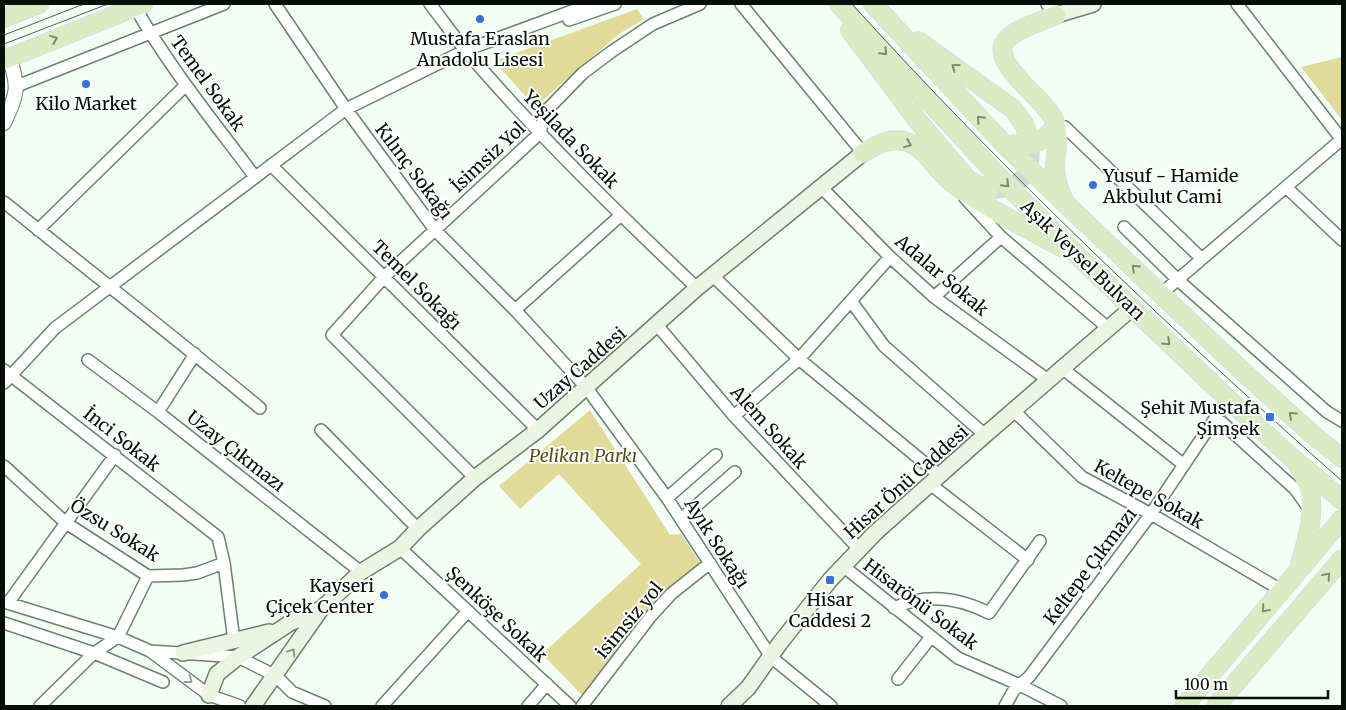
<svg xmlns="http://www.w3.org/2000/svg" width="1346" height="710" font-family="Merriweather,serif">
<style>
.green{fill:#e0db99}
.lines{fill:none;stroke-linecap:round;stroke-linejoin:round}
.primary-tunnel{stroke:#cfdad0;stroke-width:18;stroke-dasharray:18 9;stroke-linecap:butt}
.minor-casing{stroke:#68836d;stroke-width:14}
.tertiary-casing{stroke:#68836d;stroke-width:16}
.secondary-casing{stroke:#68836d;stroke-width:18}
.primary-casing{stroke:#dcdddc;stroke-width:20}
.minor{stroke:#fff;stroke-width:11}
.tertiary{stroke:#fff;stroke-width:14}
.secondary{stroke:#ecf5e1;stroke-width:15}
.primary{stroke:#daecc4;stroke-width:18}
.tram{stroke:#515b52;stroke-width:1}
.oneway{stroke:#7b896f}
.oneway2{stroke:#90998a}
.oneway3{stroke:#9b9f9c}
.poi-dot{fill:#3970e0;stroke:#fff;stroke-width:2}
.labels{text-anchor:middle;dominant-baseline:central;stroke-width:4;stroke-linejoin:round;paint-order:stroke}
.poi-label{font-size:18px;fill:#060f07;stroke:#fff}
.street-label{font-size:18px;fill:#060f07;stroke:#fff}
.park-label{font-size:18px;font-style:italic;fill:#54501e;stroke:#fff}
</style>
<rect width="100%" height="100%" fill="#f3fef4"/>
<!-- green -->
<path class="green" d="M637 9 644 19 619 34 535 107 494 61Z
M1342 57V120L1301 67Z
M590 410 670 535 681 534 702 566 584 697 542 654 641 564 559 474 520 509 499 486Z"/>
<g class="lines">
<!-- primary-tunnel -->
<path class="primary-tunnel" d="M989 190C1026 189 1036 168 1028 134"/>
<defs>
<path id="minor" d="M275 4 346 109 435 230 515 310 586 387 667 498 771 657 831 706
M430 4C444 22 457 41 472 58 542 139 619 214 697 288
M741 4 863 153
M1047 4 1056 15
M1237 4 1342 140
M135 7C169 67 214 122 255 177
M569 20 615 4
M17 86 224 4
M1056 126 1065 127 1202 259
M271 165 538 430
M821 187 890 257 934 297 1048 380
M1286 187 1342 240
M965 198 1001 237 1108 328
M4 202C89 271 176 338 260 408
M1124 227 1178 280 1327 412 1342 421
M38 230 186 85
M713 276 799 359 939 475
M1162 293 1342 139
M934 297 1001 237
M851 301 884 346 985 435
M515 310 621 215
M657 325 734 416 859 549
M88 360 158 412 361 572
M1062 368 1184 465
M4 370 218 537 224 563 234 641
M4 383 55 328 346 109 466 50 591 4
M1013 410 1082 477 1151 514 1281 590
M158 412 195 354
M734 416 799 359 890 257
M1216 417 1295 489 1310 510
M321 430 418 529
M4 466 66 523 148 576 183 575 197 573 224 563
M475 478 332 335 385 276 540 133 545 112 583 73 611 52 653 24 700 4
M930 484 1028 560
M667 498 716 455
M681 519 735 472
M400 548 570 706
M843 566 958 658 1020 685 1061 706
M4 602 118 637 150 651 209 695 240 706
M8 603 115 455
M894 608C926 593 959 598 989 613L1040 541
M4 623 94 653 163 682
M150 651 238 657 276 676 292 692 325 706
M898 679 931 637
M40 706 94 653 118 637 148 576
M382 706 468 611
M528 706 547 684
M582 706 651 616 671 594 710 563
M1005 706 1014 690 1029 677 1151 514 1228 399"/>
<path id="tertiary" d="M4 123C17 94 20 88 9 57"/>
<path id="secondary" d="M1056 15 1093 4
M321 609 361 572 400 548 418 529 475 478 538 430 697 288 863 153
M183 653 269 632
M209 695 217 674 238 657 290 623 321 609 253 706
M729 706 748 688 780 643 830 580 876 532 985 435 1132 308"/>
<path id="primary" d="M839 4 996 174 1080 258 1228 399 1291 457 1342 500
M873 4 1003 143 1068 206 1239 368 1313 435 1342 458
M1056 15C1043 21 1018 28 1008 38 984 60 1046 99 1054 120 1060 134 1056 151 1055 165 1055 177 1058 188 1063 198
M4 18 39 4
M850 30 918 121 968 180 989 190
M918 41 1013 109 1024 124 1028 134
M4 60 143 4
M1014 144C1036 146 1042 141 1056 126
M863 153C878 144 892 136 910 143 926 149 936 170 949 180 983 207 1023 226 1061 247
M1299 467C1320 498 1310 531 1300 564
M1184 706 1342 519
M1216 706 1342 559"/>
</defs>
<!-- minor casing -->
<use href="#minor" class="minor-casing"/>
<!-- tertiary casing -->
<use href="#tertiary" class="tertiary-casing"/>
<!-- secondary casing -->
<use href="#secondary" class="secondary-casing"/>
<!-- primary casing -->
<use href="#primary" class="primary-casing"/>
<!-- minor -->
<use href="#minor" class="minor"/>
<!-- tertiary -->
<use href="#tertiary" class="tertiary"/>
<!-- secondary -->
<use href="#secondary" class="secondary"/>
<!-- primary -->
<use href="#primary" class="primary"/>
<!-- tram -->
<path class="tram" d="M852 4C1005 173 1171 330 1342 481
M4 35 84 4
M4 44 108 4"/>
</g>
<!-- one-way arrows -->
<defs><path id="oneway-chevron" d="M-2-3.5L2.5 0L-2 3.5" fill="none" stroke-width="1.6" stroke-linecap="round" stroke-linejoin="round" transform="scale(1.25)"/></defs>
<g class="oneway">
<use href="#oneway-chevron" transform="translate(54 39) rotate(-22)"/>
<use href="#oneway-chevron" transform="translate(884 52) rotate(47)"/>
<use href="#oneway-chevron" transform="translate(955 67) rotate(-144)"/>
<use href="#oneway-chevron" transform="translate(980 119) rotate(-133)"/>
<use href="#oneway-chevron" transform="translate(908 144) rotate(22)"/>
<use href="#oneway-chevron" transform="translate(1006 184) rotate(45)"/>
<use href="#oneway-chevron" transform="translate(1135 268) rotate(-137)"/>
<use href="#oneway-chevron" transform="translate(1167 342) rotate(44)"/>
<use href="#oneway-chevron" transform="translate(1292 415) rotate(-138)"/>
<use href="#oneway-chevron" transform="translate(1327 576) rotate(-49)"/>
<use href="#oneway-chevron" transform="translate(1265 609) rotate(130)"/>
</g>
<use class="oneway2" href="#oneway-chevron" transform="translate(292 652) rotate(-56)"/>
<use class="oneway3" href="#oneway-chevron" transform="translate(189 680) rotate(37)"/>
<!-- markers -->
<g class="poi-dot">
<circle cx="480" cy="19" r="5"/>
<circle cx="86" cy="84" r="5"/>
<circle cx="1093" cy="185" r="5"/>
<rect x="1265" y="412" width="10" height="10" rx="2.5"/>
<rect x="825" y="575" width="10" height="10" rx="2.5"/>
<circle cx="384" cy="595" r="5"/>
</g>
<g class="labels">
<!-- poi labels -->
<g class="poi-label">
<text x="480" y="38">Mustafa Eraslan<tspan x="480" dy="21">Anadolu Lisesi</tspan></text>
<text x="86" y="103">Kilo Market</text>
<text x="1103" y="175" text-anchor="start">Yusuf - Hamide<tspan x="1103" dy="21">Akbulut Cami</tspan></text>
<text x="1260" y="407" text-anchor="end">Şehit Mustafa<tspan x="1260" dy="21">Şimşek</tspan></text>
<text x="374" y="585" text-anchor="end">Kayseri<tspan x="374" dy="21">Çiçek Center</tspan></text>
<text x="830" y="599">Hisar<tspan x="830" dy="21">Caddesi 2</tspan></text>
</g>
<!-- street labels -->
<g class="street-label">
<text transform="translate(208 83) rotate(54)">Temel Sokak</text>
<text transform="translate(571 139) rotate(46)">Yeşilada Sokak</text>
<text transform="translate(488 157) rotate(-43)">İsimsiz Yol</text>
<text transform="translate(414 171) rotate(53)">Kılınç Sokağı</text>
<text transform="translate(1083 260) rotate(44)">Aşık Veysel Bulvarı</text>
<text transform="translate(942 275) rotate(40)">Adalar Sokak</text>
<text transform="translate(417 285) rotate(45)">Temel Sokağı</text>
<text transform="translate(580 368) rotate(-41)">Uzay Caddesi</text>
<text transform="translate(769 427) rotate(48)">Alem Sokak</text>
<text transform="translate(122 439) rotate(38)">İnci Sokak</text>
<text transform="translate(236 451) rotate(38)">Uzay Çıkmazı</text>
<text transform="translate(906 482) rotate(-42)">Hisar Önü Caddesi</text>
<text transform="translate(1149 494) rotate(29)">Keltepe Sokak</text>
<text transform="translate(115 530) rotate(32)">Özsu Sokak</text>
<text transform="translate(717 543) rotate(57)">Ayık Sokağı</text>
<text transform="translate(1090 566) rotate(-53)">Keltepe Çıkmazı</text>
<text transform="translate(921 604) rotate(37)">Hisarönü Sokak</text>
<text transform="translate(497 614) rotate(43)">Şenköşe Sokak</text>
<text transform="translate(629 620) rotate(-50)">isimsiz yol</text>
</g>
<!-- park labels -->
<g class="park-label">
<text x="583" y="455">Pelikan Parkı</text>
</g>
</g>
<!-- border -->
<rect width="1346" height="710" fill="none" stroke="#060f07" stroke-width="10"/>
<!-- scale -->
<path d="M1176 690v8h152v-8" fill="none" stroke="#060f07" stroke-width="2.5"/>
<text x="1184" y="690" font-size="15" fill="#060f07" stroke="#ffffff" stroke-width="4" paint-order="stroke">100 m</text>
</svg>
